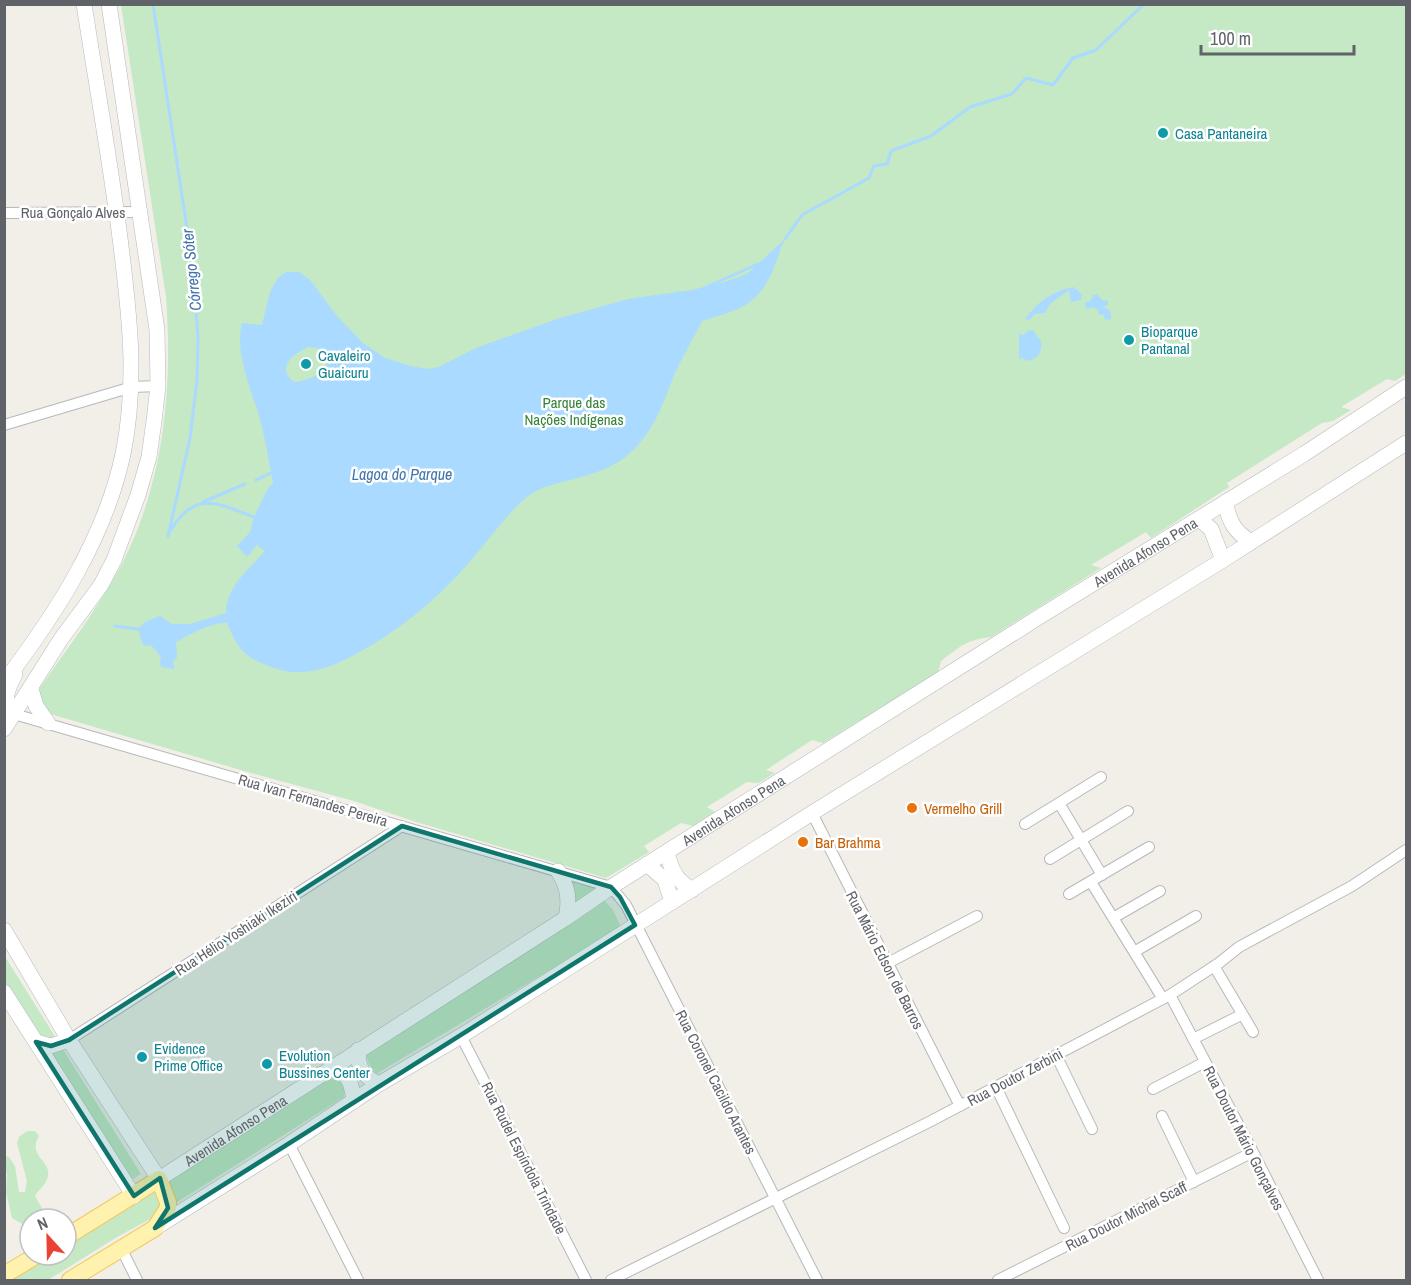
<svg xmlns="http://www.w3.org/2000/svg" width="1411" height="1285" font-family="'Archivo Narrow',sans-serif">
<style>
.green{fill:#c5e8c5}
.water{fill:#aadaff;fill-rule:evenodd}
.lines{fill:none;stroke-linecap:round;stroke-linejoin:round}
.stream{stroke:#aadaff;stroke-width:3}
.minor-casing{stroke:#b5b8bc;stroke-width:12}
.secondary-casing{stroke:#b6babf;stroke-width:16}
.primary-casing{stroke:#f2c960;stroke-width:18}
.minor{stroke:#fff;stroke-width:10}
.secondary{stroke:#fff;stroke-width:15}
.primary{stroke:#fff2af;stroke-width:16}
.marked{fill:#0f766e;fill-opacity:0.2;stroke:#0f766e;stroke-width:4.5;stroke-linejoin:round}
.culture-dot{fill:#0f9aa8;stroke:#fff;stroke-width:2}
.food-dot{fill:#e8710a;stroke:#fff;stroke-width:2}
.labels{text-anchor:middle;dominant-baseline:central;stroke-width:5;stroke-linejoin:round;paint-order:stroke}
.culture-label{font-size:15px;fill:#0d838f;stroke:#fff;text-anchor:start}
.street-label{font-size:15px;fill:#5f6368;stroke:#fff}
.park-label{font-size:15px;fill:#348238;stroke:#fff}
.food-label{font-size:15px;fill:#c56008;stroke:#fff;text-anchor:start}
.water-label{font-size:16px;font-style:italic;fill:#4174aa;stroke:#fff}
</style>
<rect width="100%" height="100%" fill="#f1efe8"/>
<!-- green -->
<path class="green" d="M121 5H1406V374L1395 381 1387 379 1341 407 1351 410 1333 421 1322 423 1227 483 1229 487 1151 538 1146 532 1091 565 1101 568 991 637C968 639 959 647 941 661L938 673 823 743 812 740 766 770 775 773 758 783 747 782 707 807 715 812 693 826 681 823 644 846 649 852 606 878 413 821 354 801 251 773 47 713 42 709 39 689C68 648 98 608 122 564 164 482 173 387 166 297Z
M564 878 601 888 569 909Z
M604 900 613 910 620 925 615 931 376 1074 369 1064 365 1052Z
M4 955 141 1174 130 1181 5 982Z
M331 1072C342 1079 346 1083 344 1097L152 1218 117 1237 48 1280H6L45 1255H66V1241Z
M27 1131H35L39 1136C27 1156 51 1160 48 1176 47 1184 39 1189 35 1196L43 1210V1219H30V1225H24L12 1218 6 1192 7 1174 5 1171V1156L9 1157 15 1166 19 1192H25L27 1181 17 1143 19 1137Z"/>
<!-- water -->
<path class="water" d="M785 239C777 255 773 277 761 291 746 310 724 314 702 321 694 338 683 355 675 373 664 400 658 422 638 445 619 467 594 474 566 481 554 484 538 488 528 496 505 515 486 544 465 567 433 603 398 631 356 654 328 669 304 678 274 668 244 657 239 651 227 623 210 622 191 634 176 642L177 657 172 664 175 666 174 669 161 667 160 663 161 657 152 646 143 645 138 629 145 622 160 616 172 624H190L226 613C226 587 249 569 265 551L257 545 247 557 237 546 250 532 254 517 267 490 273 483C269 463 266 443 261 423 253 392 234 356 242 323L262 325 270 292 278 278 286 272H299L310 280 337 316 363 343 385 358 411 366 428 369 439 367 476 348 560 318 628 299 692 290 725 282 747 274ZM308 347 318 348 327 353C334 371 309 381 294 382 275 366 294 354 308 347Z
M1073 287 1082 294 1081 300 1071 302 1069 290 1050 304 1045 313 1035 314 1029 320 1025 319C1039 301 1051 292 1073 287Z
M1097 294 1102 300 1108 301V305L1103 307 1110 310 1111 319 1105 320 1104 315 1098 314V310L1094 307 1086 309 1085 303 1090 301 1093 295Z
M1030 330 1034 331 1038 338 1040 339C1044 349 1039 358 1029 361L1022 358 1019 359V333L1023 335Z"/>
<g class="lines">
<!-- stream -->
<path class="stream" d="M153 4 193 268 198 338 197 380 190 438 168 536
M785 239 802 215 869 178 874 166 887 164 891 151 931 136 970 107 1012 94 1026 78 1053 85 1073 58 1096 50 1144 4
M704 288 758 264
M279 470 295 463
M256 480 273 472
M203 502 245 484
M171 530C195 489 219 504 254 517
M115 626 138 629"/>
<defs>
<path id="minor" d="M4 213 141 212
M4 425 132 387 158 386
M14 714 611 887 626 905 817 1280
M1059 803 1102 875
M812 813 960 1106
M1025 824 1101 777
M1050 859 1128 811
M1091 882 1163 999
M1069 894 1149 847
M1113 918 1160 891
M1134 952 1196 916
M886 964 977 916
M1214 966 1253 1032
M1170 995 1253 1152 1318 1280
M461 1036 586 1280
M1193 1039 1241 1015
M69 1040 402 826
M1056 1055 1092 1129
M996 1087 1064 1228
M1153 1089 1205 1062
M1162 1116 1194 1182
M289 1144 358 1280
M121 1248 137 1280
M611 1280 931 1121 1170 995 1219 963 1239 947 1352 886 1406 850
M998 1280 1253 1152"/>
<g id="secondary">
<path d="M1226 502C1228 521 1235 532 1251 542"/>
<path d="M1199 519 1211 529 1223 560"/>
<path d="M4 682C56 614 105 538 123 454 138 381 129 310 120 238 110 160 96 82 84 4"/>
<path d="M31 689 36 706 48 723"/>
<path d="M14 714C1 701 8 688 15 674"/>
<path d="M4 729 61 639 101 585 114 560 138 495 149 457 154 421 158 386 157 330 109 4"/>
<path d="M667 852C671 870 676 880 692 890"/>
<path d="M647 864 665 880 672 902"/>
<path d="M558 871C568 887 570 899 566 918"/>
<path id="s1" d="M4 930 69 1040 159 1179 566 918 611 887 1039 617 1304 454 1406 387"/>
<path d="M4 992 134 1196"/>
<path d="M36 1042 51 1046 69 1040"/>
<path d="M358 1050C358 1068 362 1076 379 1084"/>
<path d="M334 1066C349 1075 352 1084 354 1101"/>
<path d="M155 1228 289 1144 379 1084 461 1036 812 813 1223 560 1406 443"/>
</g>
<path id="primary" d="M66 1237 159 1179 168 1202V1208L155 1228 70 1280
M4 1275 37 1255"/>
</defs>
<!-- minor casing -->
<use href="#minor" class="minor-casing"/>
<!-- secondary casing -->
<use href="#secondary" class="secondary-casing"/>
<!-- primary casing -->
<use href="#primary" class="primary-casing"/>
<!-- minor -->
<use href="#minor" class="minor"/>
<!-- secondary -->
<use href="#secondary" class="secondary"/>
<!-- primary -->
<use href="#primary" class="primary"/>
</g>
<!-- marked area -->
<path class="marked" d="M402 826 611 887 620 897 635 925 155 1228 168 1208 160 1178 134 1196 36 1042 51 1046 69 1040Z"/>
<!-- markers -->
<g class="culture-dot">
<circle cx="1163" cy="133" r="6"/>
<circle cx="1129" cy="340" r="6"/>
<circle cx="306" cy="364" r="6"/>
<circle cx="142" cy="1057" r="6"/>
<circle cx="267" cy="1064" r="6"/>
</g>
<g class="food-dot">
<circle cx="912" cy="808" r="6"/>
<circle cx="803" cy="842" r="6"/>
</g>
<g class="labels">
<!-- culture labels -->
<g class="culture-label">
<text x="1175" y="133">Casa Pantaneira</text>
<text x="1141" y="331">Bioparque<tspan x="1141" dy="17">Pantanal</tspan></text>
<text x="318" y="355">Cavaleiro<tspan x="318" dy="17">Guaicuru</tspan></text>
<text x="154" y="1048">Evidence<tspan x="154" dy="17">Prime Office</tspan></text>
<text x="279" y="1055">Evolution<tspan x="279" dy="17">Bussines Center</tspan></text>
</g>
<!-- street labels -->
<g class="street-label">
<text x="73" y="212">Rua Gonçalo Alves</text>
<text stroke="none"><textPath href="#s1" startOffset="1462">Avenida Afonso Pena</textPath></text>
<text transform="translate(313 800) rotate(16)">Rua Ivan Fernandes Pereira</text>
<text stroke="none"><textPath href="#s1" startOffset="976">Avenida Afonso Pena</textPath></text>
<text transform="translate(236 933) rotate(-33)">Rua Hélio Yoshiaki Ikeziri</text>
<text transform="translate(885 960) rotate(63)">Rua Mário Edson de Barros</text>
<text transform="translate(1015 1077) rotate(-28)">Rua Doutor Zerbini</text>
<text transform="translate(716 1082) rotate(63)">Rua Coronel Cacildo Arantes</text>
<text stroke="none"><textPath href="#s1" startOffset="384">Avenida Afonso Pena</textPath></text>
<text transform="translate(1244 1138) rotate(63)">Rua Doutor Mário Gonçalves</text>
<text transform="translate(524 1158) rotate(63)">Rua Rudel Espíndola Trindade</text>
<text transform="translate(1126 1216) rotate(-27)">Rua Doutor Michel Scaff</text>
</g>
<!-- park labels -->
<g class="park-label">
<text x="574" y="402">Parque das<tspan x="574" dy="17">Nações Indígenas</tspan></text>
</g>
<!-- food labels -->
<g class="food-label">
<text x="924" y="808">Vermelho Grill</text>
<text x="815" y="842">Bar Brahma</text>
</g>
<!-- water labels -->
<g class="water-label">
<text transform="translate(191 270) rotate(-96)">Córrego Sóter</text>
<text x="402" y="474">Lagoa do Parque</text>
</g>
</g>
<!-- border -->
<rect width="1411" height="1285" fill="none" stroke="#5f6368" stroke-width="12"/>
<!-- north arrow -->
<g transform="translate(48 1237) rotate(338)"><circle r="28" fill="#ffffff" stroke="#bfc1c3" stroke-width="1.5"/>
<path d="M0-4.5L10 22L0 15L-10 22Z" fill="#ea4335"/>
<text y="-9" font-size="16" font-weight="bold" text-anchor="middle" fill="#5f6368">N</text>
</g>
<!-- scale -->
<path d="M1201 45v9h153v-9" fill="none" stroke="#5f6368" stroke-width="3"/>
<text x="1210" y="45" font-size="18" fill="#5f6368" stroke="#ffffff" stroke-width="4.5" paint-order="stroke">100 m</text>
</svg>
